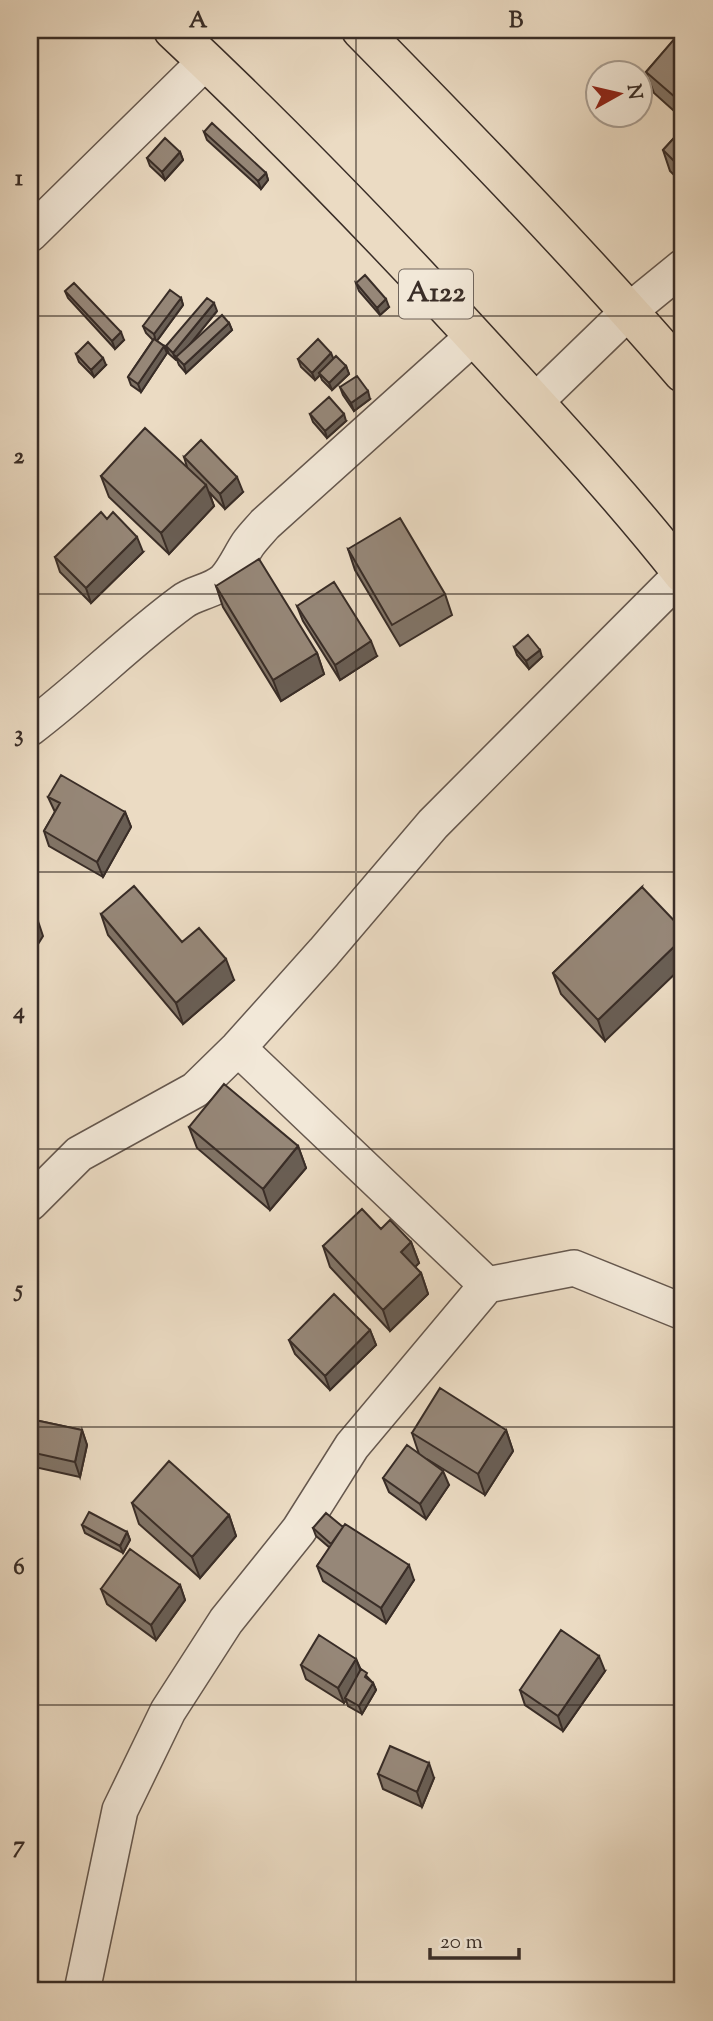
<svg xmlns="http://www.w3.org/2000/svg" width="713" height="2021" font-family="'Sorts Mill Goudy',serif">
<style>
.lines{fill:none;stroke-linecap:round;stroke-linejoin:round}
.minor-casing{stroke:#66584e;stroke-width:38}
.trunk-casing{stroke:#392d27;stroke-width:41}
.minor{stroke:#f2e8d8;stroke-width:35}
.trunk{stroke:#ebdbc3;stroke-width:38}
.wall{fill:#817467;stroke:#392d27;stroke-width:2}
.shaded-wall{fill:#695e54;stroke:#392d27;stroke-width:2}
.building{fill:#968778;stroke:#392d27;stroke-width:2}
.grid{fill:none;stroke:#392d27;stroke-width:2;stroke-opacity:0.55}
.labels{text-anchor:middle;dominant-baseline:central;stroke-width:5;stroke-linejoin:round;paint-order:stroke}
.shield{fill:#f2e8d8;stroke:#70655c;stroke-width:2}
.shield-label{font-size:28px;font-weight:bold;fill:#392d27}
.neatline{fill:none;stroke:#392d27;stroke-width:2.5}
.grid-label{font-size:23px;text-anchor:middle;font-weight:bold;fill:#392d27}
</style>
<rect width="100%" height="100%" fill="#ebdbc3"/>
<filter id="stains"><feTurbulence type="fractalNoise" baseFrequency=".00286" numOctaves="4"/><feColorMatrix values="0 0 0 0 .2 0 0 0 0 .09 0 0 0 0 .02 0 0 0 .5 -.17"/></filter>
<radialGradient id="worn" r=".72"><stop offset=".6" stop-color="#630" stop-opacity="0"/><stop offset="1" stop-color="#630" stop-opacity=".3"/></radialGradient>
<g class="lines">
<defs>
<path id="minor" d="M30 234 206 61
M535 402 629 311 683 267
M30 728C83 688 129 641 182 602 195 592 212 592 225 580 235 569 240 556 248 544 253 537 259 531 265 524L474 336
M238 1048 487 1285 574 1268 683 1312
M30 1203 79 1154 195 1090 238 1048 324 952 433 824 683 573
M82 1991 120 1810 168 1711 226 1621 299 1530 352 1446 487 1285"/>
<path id="trunk" d="M173 30C285 135 391 245 495 359 559 429 624 499 683 574
M361 30C471 142 581 255 683 373"/>
</defs>
<!-- minor casing -->
<use href="#minor" class="minor-casing"/>
<!-- trunk casing -->
<use href="#trunk" class="trunk-casing"/>
<!-- minor -->
<use href="#minor" class="minor"/>
<!-- trunk -->
<use href="#trunk" class="trunk"/>
</g>
<!-- wall -->
<path class="wall" d="M683 30V119L654 93 646 72Z
M683 128V184L670 171 663 150Z
M204 132 266 173 268 180 261 189 207 140Z
M180 152 183 160 165 180 150 166 147 158Z
M356 283 389 307 380 315 359 291Z
M65 291 124 340 115 349 68 298Z
M181 298 183 305 157 341 164 346 167 353 141 392 131 385 128 377 153 340 146 333 143 326Z
M217 311 188 346 229 323 232 330 186 373 179 365 177 360H176L169 354 166 346Z
M76 354 106 365 94 377 79 362Z
M298 359H334L346 366 349 374 332 390 322 380 320 375 315 380 301 367Z
M340 387 370 399 354 411 343 395Z
M310 414 346 421 327 438 313 422Z
M184 457 243 492 225 509 209 492 214 506 169 554 109 497 101 476 187 467Z
M348 549 445 594 452 615 400 646 355 570Z
M143 552 91 603 60 572 55 557Z
M216 586 317 653 324 674 281 701 223 607Z
M297 606 377 656 340 680 303 621Z
M514 647 542 657 529 669 517 655Z
M48 797 125 812 131 827 103 877 49 846 44 831 55 812Z
M642 887 605 1041 561 994 553 973Z
M101 914 182 942 234 980 183 1024 108 935Z
M189 1127 298 1146 306 1168 270 1210 197 1148Z
M381 1229 411 1242 419 1263 415 1267 421 1273 428 1294 390 1331 330 1267 323 1246Z
M370 1330 376 1345 330 1390 295 1354 289 1340Z
M30 1419 82 1430 87 1445 80 1477 30 1466Z
M506 1430 513 1451 485 1495 427 1459 449 1485 426 1519 389 1492 383 1478 419 1454 412 1433Z
M132 1503 229 1515 236 1536 200 1578 139 1524Z
M82 1525 127 1532 130 1540 123 1553 85 1533Z
M343 1527 414 1580 386 1623 323 1581 317 1566 330 1548 316 1536 313 1528Z
M180 1585 185 1600 156 1640 107 1604 101 1589Z
M356 1659 361 1670 373 1683 376 1690 362 1714 348 1706 346 1700 344 1703 306 1679 301 1665Z
M605 1671 563 1731 525 1705 520 1690Z
M378 1774 434 1778 422 1807 383 1789Z"/>
<!-- shaded-wall -->
<path class="shaded-wall" d="M180 152 183 160 165 180 162 172Z
M266 173 268 180 261 189 258 181Z
M181 298 183 305 156 342 154 334Z
M386 299 389 307 380 315 377 308Z
M214 303 217 311 178 359 176 357V360L173 353Z
M229 323 232 330 186 373 184 365Z
M121 332 124 340 115 349 112 341Z
M164 346 167 353 141 392 138 384Z
M331 353 334 360 319 373 320 375 315 380 312 373Z
M103 358 106 365 94 377 91 370Z
M346 366 349 374 332 390 329 383Z
M368 391 370 399 354 411 351 403Z
M344 414 346 421 327 438 325 431Z
M237 477 243 492 225 509 220 494Z
M206 485 214 506 169 554 161 533Z
M137 537 143 552 91 603 86 588Z
M371 641 377 656 340 680 335 665Z
M540 650 542 657 529 669 526 661Z
M317 653 324 674 281 701 273 680Z
M125 812 131 827 103 877 97 862Z
M38 921 43 936 30 957V934Z
M683 938V966L605 1041 598 1020Z
M226 959 234 980 183 1024 176 1003Z
M298 1146 306 1168 270 1210 263 1189Z
M411 1242 419 1263 409 1273 401 1252Z
M421 1273 428 1294 390 1331 383 1310Z
M370 1330 376 1345 330 1390 325 1376Z
M82 1430 87 1445 80 1477 75 1462Z
M506 1430 513 1451 485 1495 478 1474Z
M443 1471 449 1485 426 1519 420 1504Z
M229 1515 236 1536 200 1578 192 1557Z
M127 1532 130 1540 123 1553 120 1546Z
M409 1565 414 1580 386 1623 381 1608Z
M180 1585 185 1600 156 1640 151 1625Z
M599 1656 605 1671 563 1731 558 1716Z
M356 1659 362 1674 345 1698 346 1700 344 1703 338 1688Z
M373 1683 376 1690 362 1714 359 1706Z
M429 1763 434 1778 422 1807 417 1792Z"/>
<!-- building -->
<path class="building" d="M682 30H683V104L646 72Z
M212 123 266 173 258 181 204 132Z
M683 128V170L663 150Z
M165 138 180 152 162 172 147 158Z
M365 275 386 299 377 308 356 283Z
M74 283 121 332 112 341 65 291Z
M170 290 181 298 154 334 143 326Z
M207 298 214 303 173 353 166 346Z
M222 315 229 323 184 365 176 357Z
M154 339 164 346 138 384 128 377Z
M318 339 331 353 312 373 298 359Z
M88 342 103 358 91 370 76 354Z
M336 356 346 366 329 383 319 373Z
M357 376 368 391 351 403 340 387Z
M329 397 344 414 325 431 310 414Z
M145 428 206 485 161 533 101 476Z
M201 440 237 477 220 494 184 457Z
M101 512 107 519 113 512 137 537 86 588 55 557Z
M400 518 445 594 392 625 348 549Z
M259 559 317 653 273 680 216 586Z
M334 582 371 641 335 665 297 606Z
M528 635 540 650 526 661 514 647Z
M61 775 125 812 97 862 44 831 60 803 48 797Z
M134 886 182 942 199 928 226 959 176 1003 101 914Z
M642 887 683 930V938L598 1020 553 973Z
M30 916 38 921 30 934Z
M224 1084 298 1146 263 1189 189 1127Z
M362 1209 381 1229 390 1220 411 1242 401 1252 421 1273 383 1310 323 1246Z
M334 1294 370 1330 325 1376 289 1340Z
M440 1388 506 1430 478 1474 412 1433Z
M30 1419 82 1430 75 1462 30 1452Z
M407 1445 443 1471 420 1504 383 1478Z
M169 1461 229 1515 192 1557 132 1503Z
M89 1512 127 1532 120 1546 82 1525Z
M326 1513 343 1527 331 1544 313 1528Z
M345 1524 409 1565 381 1608 317 1566Z
M130 1549 180 1585 151 1625 101 1589Z
M561 1630 599 1656 558 1716 520 1690Z
M319 1635 356 1659 338 1688 301 1665Z
M361 1669 367 1673 365 1677 373 1683 359 1706 345 1698Z
M390 1746 429 1763 417 1792 378 1774Z
M30 1981 52 1983 51 1991H30Z"/>
<!-- grid -->
<path class="grid" d="M356 30V1991M30 316H683M30 594H683M30 872H683M30 1149H683M30 1427H683M30 1705H683"/>
<g class="labels">
<!-- shield labels -->
<rect class="shield" x="399" y="269.5" width="74" height="49" rx="5"/>
<g class="shield-label">
<text x="436" y="294">A122</text>
</g>
</g>
<!-- margin -->
<rect width="713" height="2021" fill="none" stroke="#ebdbc3" stroke-width="77"/>
<!-- north arrow -->
<g transform="translate(619 94) rotate(82)"><circle r="33" fill="#f2e8d8" stroke="#a89d91" stroke-width="2"/>
<path d="M0-5L12 26L0 18L-12 26Z" fill="#8f2418"/>
<text y="-10" font-size="19" font-weight="bold" text-anchor="middle" fill="#392d27">N</text>
</g>
<!-- scale -->
<path d="M430 1948v10h89v-10" fill="none" stroke="#392d27" stroke-width="3.5"/>
<text x="440" y="1948" font-size="21" fill="#392d27" stroke="#f2e8d8" stroke-width="5" paint-order="stroke">20 m</text>
<rect x="38" y="38" width="636" height="1944" class="neatline"/>
<g class="grid-label">
<text x="198" y="27">A</text>
<text x="516" y="27">B</text>
<text x="19" y="185">1</text>
<text x="19" y="463">2</text>
<text x="19" y="741">3</text>
<text x="19" y="1018">4</text>
<text x="19" y="1296">5</text>
<text x="19" y="1574">6</text>
<text x="19" y="1852">7</text>
</g>
<rect width="100%" height="100%" filter="url(#stains)"/>
<rect width="100%" height="100%" fill="url(#worn)"/>
</svg>
